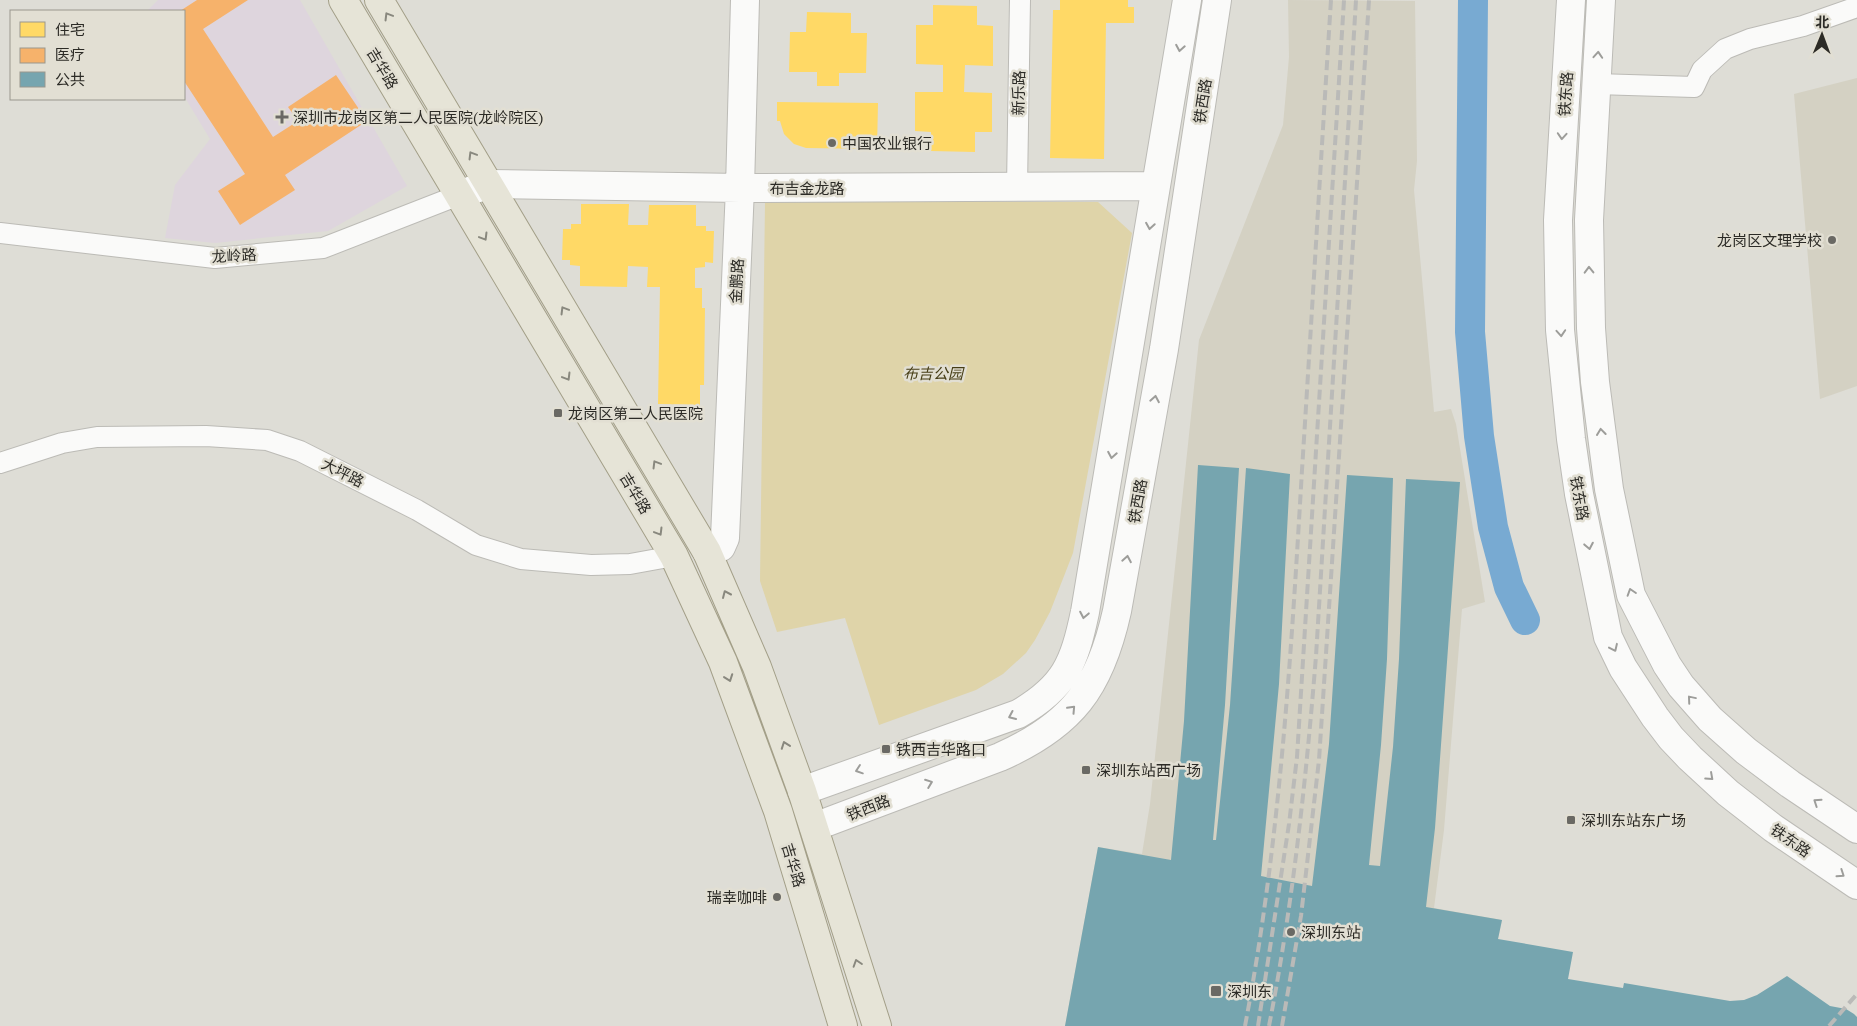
<svg xmlns="http://www.w3.org/2000/svg" width="1857" height="1026" font-family="'PT Serif','Noto Sans SC',serif">
<style>
.built{fill:#d4d1c3}
.medical{fill:#ded5dd}
.green{fill:#dfd4a9}
.homes{fill:#ffd966}
.health{fill:#f6b26b}
.public{fill:#76a5af}
.lines{fill:none;stroke-linecap:round;stroke-linejoin:round}
.river{stroke:#78aad2;stroke-width:30}
.street-casing{stroke:#bcbbb6;stroke-width:22}
.secondary-casing{stroke:#bcbbb6;stroke-width:30}
.primary-casing{stroke:#a39f88;stroke-width:30}
.street{stroke:#fafaf9;stroke-width:20}
.secondary{stroke:#fafaf9;stroke-width:28}
.primary{stroke:#e6e4d7;stroke-width:28}
.rail{stroke:#babab8;stroke-width:4;stroke-dasharray:10 5;stroke-linecap:butt}
.oneway{stroke:#89887e}
.oneway2{stroke:#9d9d9a}
.poi-dot{fill:#6a6964;stroke:#e2dfd3;stroke-width:2}
.labels{text-anchor:middle;dominant-baseline:central;stroke-width:5;stroke-linejoin:round;paint-order:stroke}
.street-label{font-size:15px;fill:#2c2b26;stroke:#e2dfd3}
.poi-label{font-size:15px;fill:#2c2b26;stroke:#e2dfd3;text-anchor:start}
.park-label{font-size:15px;font-style:italic;fill:#463d15;stroke:#e2dfd3}
</style>
<rect width="100%" height="100%" fill="#deddd6"/>
<!-- built -->
<path class="built" d="M1288 0 1415 1 1417 161 1414 190 1434 412 1451 409 1456 424 1485 602 1462 609 1444 830 1434 908 1502 920 1498 939 1465 1026H1065L1098 847 1142 854 1150 804 1199 340 1283 125 1289 57Z
M1857 78V386L1820 399 1794 94Z"/>
<!-- medical -->
<path class="medical" d="M158 0H300L407 186 328 231 215 243 165 238 175 185 210 139 184 96V11H147Z"/>
<!-- green -->
<path class="green" d="M765 202H1098L1132 233 1073 553 1050 612 1035 640 1026 653 1003 674 976 690 879 725 845 618 777 632 760 581Z"/>
<!-- homes -->
<path class="homes" d="M1060 0H1128V7H1134V23H1106L1104 159 1050 158 1053 10H1060Z
M933 5 977 6V25L993 26V66L965 65 964 92 992 93V132H975V152L931 151V132L915 131V92H943V65L916 64V25H933Z
M807 12 851 13V33H867L866 73H839V86H817V72H789L790 32H806Z
M777 102 878 103 877 149 806 148 794 144 784 134 780 121H777Z
M581 204H629L628 225H648L649 205H696V226H706V231H714L713 263 705 262V267L695 268V288H702V308H705L704 385H700V405L658 404 660 287H647L648 267 628 266 627 287 580 286V266L570 265V260H562L563 229H571V224H581Z"/>
<!-- health -->
<path class="health" d="M197 0H248L203 29 273 137 298 121 288 107 336 75 367 121 285 175 295 190 240 225 218 191 245 174 184 81V11H180Z"/>
<!-- public -->
<path class="public" d="M1198 465 1239 468 1225 705 1213 840H1216L1230 705 1246 468 1290 474 1279 684 1261 876 1312 886 1329 744 1347 475 1393 478 1387 659 1381 745 1369 865 1380 866 1393 747 1399 659 1406 479 1460 482 1435 828 1426 907 1502 920 1498 939 1573 952 1568 979 1623 988 1624 983 1730 1001 1744 1000 1757 995 1787 976 1830 1006 1846 1009 1854 1014 1857 1017V1026H1065L1098 847 1171 860 1184 721Z"/>
<g class="lines">
<!-- river -->
<path class="river" d="M1473 0 1470 332 1479 436 1493 527 1509 587 1525 620"/>
<defs>
<path id="street" d="M1596 84 1694 87 1702 70 1725 49 1750 39 1803 26 1857 7
M1017 187 1020 0
M0 233 215 258 323 248 459 195
M0 463 62 443 97 437 206 436 267 440 300 451 417 510 476 545 521 559 591 565 630 564 674 556"/>
<path id="secondary" d="M1571 0 1558 220 1560 330 1571 439 1579 494 1608 637 1623 668 1655 717 1671 738 1690 758 1728 793 1773 828 1857 885
M1601 0 1589 220 1591 328 1595 382 1609 489 1631 595 1667 665 1681 686 1710 719 1746 751 1790 784 1857 829
M459 195 489 184 740 188 1156 186
M707 552 721 547 725 538 740 188 745 0
M802 791 1018 714C1065 687 1074 664 1085 612L1187 0
M814 827 1000 757C1072 725 1100 688 1117 611L1164 349 1217 0"/>
<path id="primary" d="M343 0 674 556 723 662 778 811 843 1026
M379 0 707 552 757 667 802 791 877 1026"/>
</defs>
<!-- street casing -->
<use href="#street" class="street-casing"/>
<!-- secondary casing -->
<use href="#secondary" class="secondary-casing"/>
<!-- primary casing -->
<use href="#primary" class="primary-casing"/>
<!-- street -->
<use href="#street" class="street"/>
<!-- secondary -->
<use href="#secondary" class="secondary"/>
<!-- primary -->
<use href="#primary" class="primary"/>
<!-- rail -->
<path class="rail" d="M1245 1026C1280 842 1291 657 1302 470 1312 313 1321 157 1331 0
M1258 1026 1289 824 1297 757 1344 0
M1269 1026C1293 903 1306 780 1316 656L1356 0
M1282 1026 1301 916 1319 760 1369 0
M1829 1026 1857 994"/>
</g>
<!-- one-way arrows -->
<defs><path id="oneway-chevron" d="M-2-3.5L2.5 0L-2 3.5" fill="none" stroke-width="1.6" stroke-linecap="round" stroke-linejoin="round" transform="scale(1.25)"/></defs>
<g class="oneway">
<use href="#oneway-chevron" transform="translate(388 16) rotate(-121)"/>
<use href="#oneway-chevron" transform="translate(472 155) rotate(-121)"/>
<use href="#oneway-chevron" transform="translate(484 237) rotate(59)"/>
<use href="#oneway-chevron" transform="translate(564 310) rotate(-121)"/>
<use href="#oneway-chevron" transform="translate(567 377) rotate(59)"/>
<use href="#oneway-chevron" transform="translate(656 464) rotate(-121)"/>
<use href="#oneway-chevron" transform="translate(659 532) rotate(59)"/>
<use href="#oneway-chevron" transform="translate(726 594) rotate(-114)"/>
<use href="#oneway-chevron" transform="translate(729 678) rotate(70)"/>
<use href="#oneway-chevron" transform="translate(785 745) rotate(-110)"/>
<use href="#oneway-chevron" transform="translate(857 963) rotate(-108)"/>
</g>
<g class="oneway2">
<use href="#oneway-chevron" transform="translate(1180 48) rotate(100)"/>
<use href="#oneway-chevron" transform="translate(1598 55) rotate(-86)"/>
<use href="#oneway-chevron" transform="translate(1562 136) rotate(94)"/>
<use href="#oneway-chevron" transform="translate(1150 226) rotate(99)"/>
<use href="#oneway-chevron" transform="translate(1589 270) rotate(-91)"/>
<use href="#oneway-chevron" transform="translate(1561 333) rotate(86)"/>
<use href="#oneway-chevron" transform="translate(1155 399) rotate(-80)"/>
<use href="#oneway-chevron" transform="translate(1601 432) rotate(-97)"/>
<use href="#oneway-chevron" transform="translate(1112 455) rotate(100)"/>
<use href="#oneway-chevron" transform="translate(1589 546) rotate(79)"/>
<use href="#oneway-chevron" transform="translate(1127 559) rotate(-80)"/>
<use href="#oneway-chevron" transform="translate(1631 592) rotate(-108)"/>
<use href="#oneway-chevron" transform="translate(1084 615) rotate(101)"/>
<use href="#oneway-chevron" transform="translate(1614 648) rotate(65)"/>
<use href="#oneway-chevron" transform="translate(1691 699) rotate(-130)"/>
<use href="#oneway-chevron" transform="translate(1072 709) rotate(-47)"/>
<use href="#oneway-chevron" transform="translate(1012 716) rotate(156)"/>
<use href="#oneway-chevron" transform="translate(859 770) rotate(161)"/>
<use href="#oneway-chevron" transform="translate(1710 777) rotate(42)"/>
<use href="#oneway-chevron" transform="translate(929 783) rotate(-21)"/>
<use href="#oneway-chevron" transform="translate(1817 802) rotate(-146)"/>
<use href="#oneway-chevron" transform="translate(1841 874) rotate(34)"/>
</g>
<!-- markers -->
<g class="poi-dot">
<path d="M279.5 109.5h5v5h5v5h-5v5h-5v-5h-5v-5h5z"/>
<circle cx="832" cy="143" r="5"/>
<circle cx="1832" cy="240" r="5"/>
<rect x="553" y="408" width="10" height="10" rx="2.5"/>
<rect x="881" y="744" width="10" height="10" rx="2.5"/>
<rect x="1081" y="765" width="10" height="10" rx="2.5"/>
<rect x="1566" y="815" width="10" height="10" rx="2.5"/>
<circle cx="777" cy="897" r="5"/>
<circle cx="1291" cy="932" r="5"/>
<rect x="1210" y="985" width="12" height="12" rx="2.5"/>
</g>
<g class="labels">
<!-- street labels -->
<g class="street-label">
<text transform="translate(383 68) rotate(59)">吉华路</text>
<text transform="translate(1018 93) rotate(-89)">新乐路</text>
<text transform="translate(1565 94) rotate(-86)">铁东路</text>
<text transform="translate(1202 101) rotate(-81)">铁西路</text>
<text x="807" y="188">布吉金龙路</text>
<text transform="translate(234 255) rotate(-3)">龙岭路</text>
<text transform="translate(736 281) rotate(-87)">金鹏路</text>
<text transform="translate(343 472) rotate(27)">大坪路</text>
<text transform="translate(636 493) rotate(59)">吉华路</text>
<text transform="translate(1580 498) rotate(80)">铁东路</text>
<text transform="translate(1137 501) rotate(-80)">铁西路</text>
<text transform="translate(868 807) rotate(-21)">铁西路</text>
<text transform="translate(1791 840) rotate(35)">铁东路</text>
<text transform="translate(794 865) rotate(73)">吉华路</text>
</g>
<!-- poi labels -->
<g class="poi-label">
<text x="293" y="117">深圳市龙岗区第二人民医院(龙岭院区)</text>
<text x="842" y="143">中国农业银行</text>
<text x="1822" y="240" text-anchor="end">龙岗区文理学校</text>
<text x="568" y="413">龙岗区第二人民医院</text>
<text x="896" y="749">铁西吉华路口</text>
<text x="1096" y="770">深圳东站西广场</text>
<text x="1581" y="820">深圳东站东广场</text>
<text x="767" y="897" text-anchor="end">瑞幸咖啡</text>
<text x="1301" y="932">深圳东站</text>
<text x="1227" y="991">深圳东</text>
</g>
<!-- park labels -->
<g class="park-label">
<text x="933" y="373">布吉公园</text>
</g>
</g>
<!-- legend -->
<rect x="10" y="10" width="175" height="90" fill="#e2dfd3" stroke="#99978e"/>
<rect x="20" y="22" width="25" height="15" fill="#ffd966" stroke="#99978e"/>
<text x="55" y="35" font-size="15" fill="#2c2b26">住宅</text>
<rect x="20" y="48" width="25" height="15" fill="#f6b26b" stroke="#99978e"/>
<text x="55" y="60" font-size="15" fill="#2c2b26">医疗</text>
<rect x="20" y="72" width="25" height="15" fill="#76a5af" stroke="#99978e"/>
<text x="55" y="85" font-size="15" fill="#2c2b26">公共</text>
<!-- north arrow -->
<g transform="translate(1822 35) rotate(1)" stroke="#e2dfd3" stroke-width="4" paint-order="stroke">
<path d="M0-4L9 19L0 12L-9 19Z" fill="#2c2b26"/>
<text y="-8" font-size="14" font-weight="bold" text-anchor="middle" fill="#2c2b26">北</text>
</g>
</svg>
